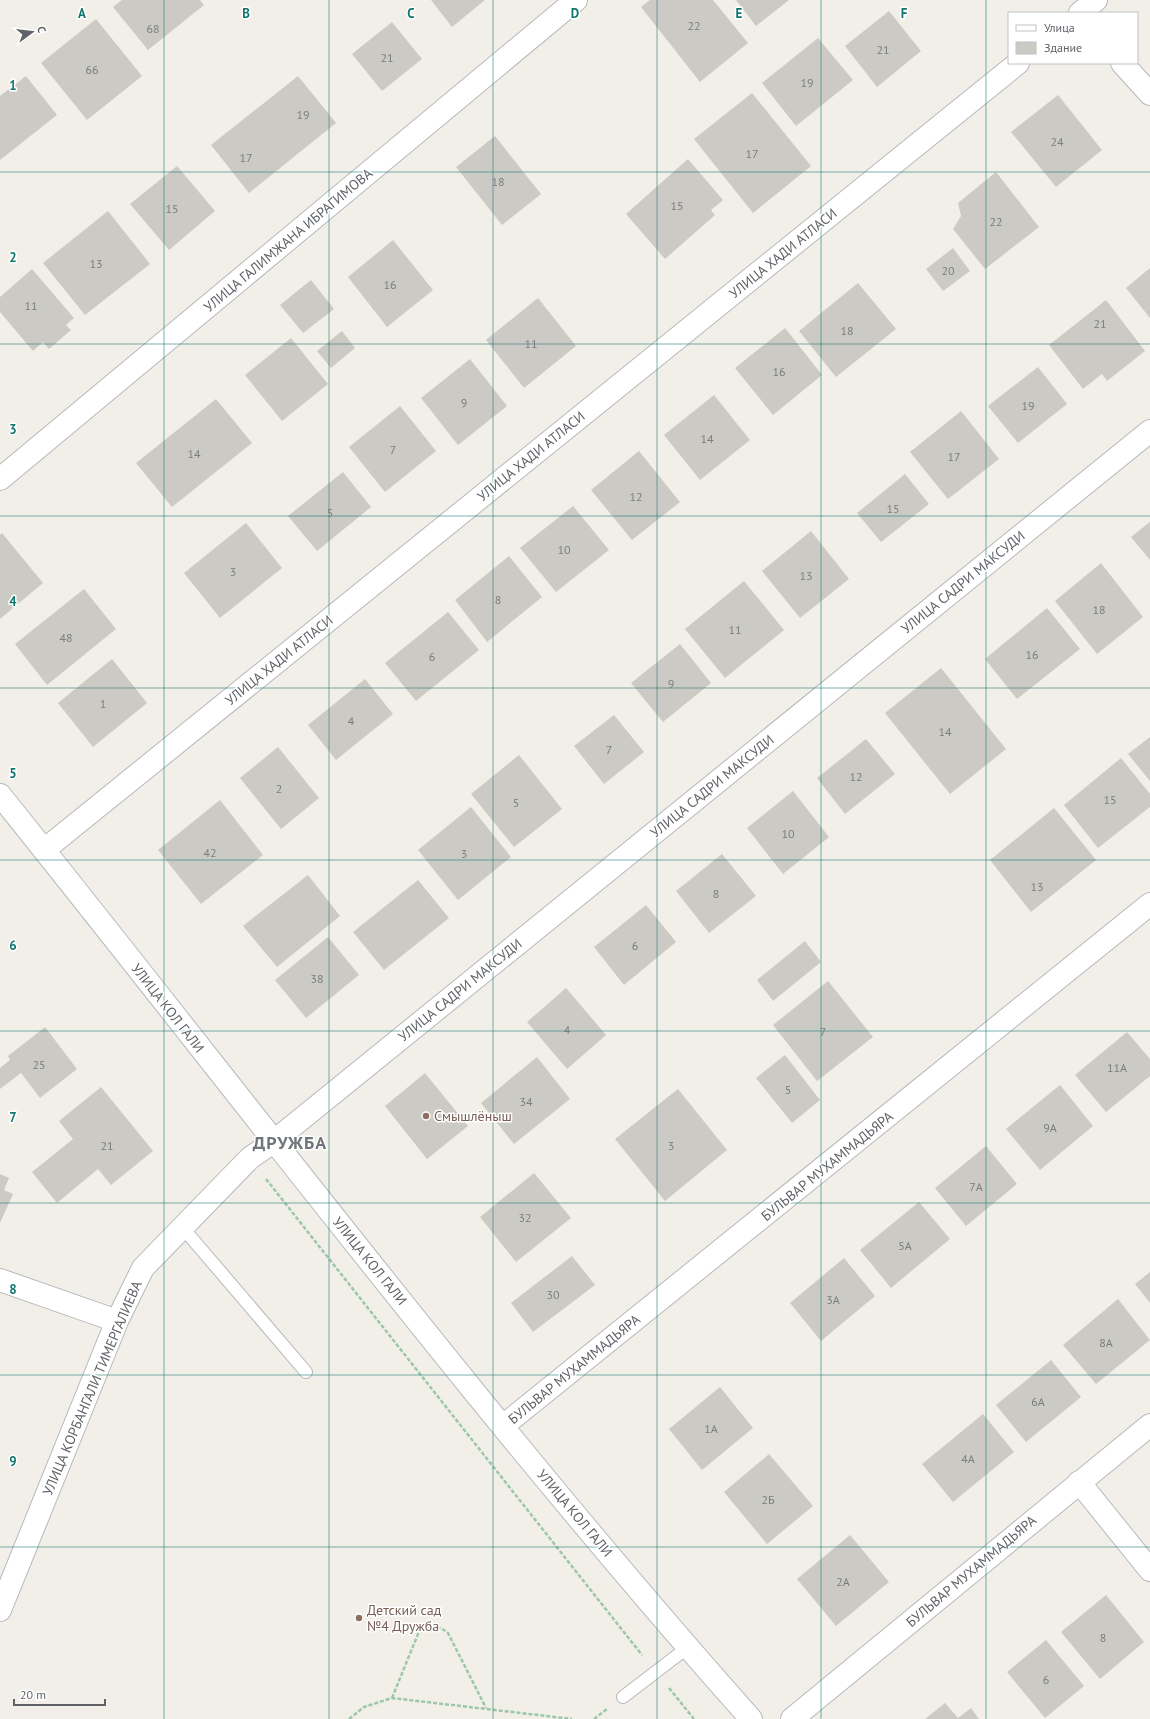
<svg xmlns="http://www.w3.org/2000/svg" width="1150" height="1719" font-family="'PT Sans',sans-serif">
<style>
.building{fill:#cccac5}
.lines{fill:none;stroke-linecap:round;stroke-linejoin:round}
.lane-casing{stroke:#b5b8bc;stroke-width:14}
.street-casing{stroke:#b5b8bc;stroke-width:24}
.secondary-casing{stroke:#b6babf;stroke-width:24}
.path{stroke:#9cc7a9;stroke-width:2.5;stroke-dasharray:4 2;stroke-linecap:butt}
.lane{stroke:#fff;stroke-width:12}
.street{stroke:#fff;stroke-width:22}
.secondary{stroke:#fff;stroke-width:22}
.grid{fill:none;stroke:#0f766e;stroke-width:1;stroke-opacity:0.55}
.education-dot{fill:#8d6e63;stroke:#fff;stroke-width:1.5}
.labels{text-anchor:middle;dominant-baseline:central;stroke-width:3;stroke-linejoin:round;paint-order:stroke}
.number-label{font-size:12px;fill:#7a7d7f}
.street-label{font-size:14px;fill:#5f6368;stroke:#fff}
.education-label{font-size:14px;fill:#785e54;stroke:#fff;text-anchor:start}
.district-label{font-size:18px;font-weight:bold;letter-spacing:1px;fill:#70757a;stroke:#fff}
.grid-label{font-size:13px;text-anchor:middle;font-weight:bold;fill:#0f766e;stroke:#fff;stroke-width:3;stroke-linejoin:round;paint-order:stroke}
</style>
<rect width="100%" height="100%" fill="#f1efe8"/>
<!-- building -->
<path class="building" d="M122 0H200L204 5 148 50 113 7Z
M431 0H485L452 27Z
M650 0H713L748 43 700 82 641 7Z
M736 0H789L756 26Z
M889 11 921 51 877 87 845 46Z
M96 19 142 76 87 120 41 63Z
M392 22 422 59 382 91 352 54Z
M818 38 853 80 796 126 762 83Z
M26 76 57 115 0 160V96Z
M298 76 336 123 249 193 211 145Z
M752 93 811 166 753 213 694 139Z
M1058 95 1102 150 1056 187 1011 132Z
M495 136 541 194 502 225 456 167Z
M688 159 723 200 711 210 715 215 665 259 626 214Z
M177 166 215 211 169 250 130 204Z
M996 172 1039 227 985 269 953 229 961 216 958 203Z
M108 211 150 264 85 315 43 263Z
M393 240 433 290 387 327 348 277Z
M953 248 970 271 943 291 926 269Z
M1150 268V318L1126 288Z
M32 269 74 318 66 325 71 330 49 349 43 342 33 351 0 312V297Z
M311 280 334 309 303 333 280 305Z
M858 283 896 329 836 377 799 331Z
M538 298 576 346 524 388 486 340Z
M1106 300 1145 351 1107 381 1102 374 1083 389 1049 345Z
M785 328 822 375 773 415 735 368Z
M342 331 355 348 331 368 317 351Z
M291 338 328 384 282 421 245 375Z
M470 359 507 406 458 445 421 398Z
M1038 367 1067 404 1018 443 988 406Z
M714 395 750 440 700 480 664 435Z
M216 399 252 443 172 507 136 463Z
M400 406 436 451 385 492 349 447Z
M961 411 999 459 948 499 910 452Z
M639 451 680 502 632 540 591 490Z
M343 472 371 507 317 551 288 516Z
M905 474 929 504 881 542 857 513Z
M573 506 609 550 556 592 520 548Z
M1150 522V560L1131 537Z
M246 523 282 568 220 618 184 573Z
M811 531 849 579 800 618 762 571Z
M2 533 43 583 0 619V535Z
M509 556 542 597 487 642 455 600Z
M1101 563 1143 617 1097 654 1055 601Z
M744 581 784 630 725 678 685 629Z
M84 589 116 629 47 685 15 644Z
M1047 608 1080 649 1017 699 985 659Z
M448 612 479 650 416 701 385 663Z
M680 644 711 683 663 722 631 683Z
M112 659 147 703 93 747 58 703Z
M941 668 1006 749 950 794 885 713Z
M365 679 393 714 336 760 308 725Z
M614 715 644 752 604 784 574 746Z
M1150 737V781L1128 754Z
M866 739 895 774 845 814 817 778Z
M278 747 319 798 281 829 240 778Z
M519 755 562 809 514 847 471 794Z
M1121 758 1150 794V807L1098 848 1064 805Z
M793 791 829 837 783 874 747 828Z
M220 800 263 855 201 904 158 850Z
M471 807 511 857 458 900 418 850Z
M1054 808 1096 860 1031 912 990 860Z
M722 854 756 896 709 933 676 891Z
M308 875 340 916 277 967 243 926Z
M418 880 449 918 384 970 353 932Z
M646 905 676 942 624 985 594 947Z
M328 937 359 975 306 1018 275 980Z
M805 941 821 962 773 1001 757 980Z
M828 981 873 1037 817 1081 773 1025Z
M566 988 606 1035 567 1069 527 1022Z
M45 1027 77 1069 40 1098 21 1073 0 1089V1068L10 1060 8 1056Z
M1127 1032 1150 1059V1076L1106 1112 1075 1075Z
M785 1055 820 1100 792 1123 756 1078Z
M537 1057 570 1099 514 1144 481 1103Z
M425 1073 468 1126 427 1159 385 1106Z
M1060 1085 1093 1126 1040 1170 1006 1129Z
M101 1087 153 1151 111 1185 98 1169 57 1203 32 1172 73 1139 59 1121Z
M678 1089 727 1150 665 1201 615 1139Z
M986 1146 1017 1184 966 1226 935 1188Z
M534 1173 571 1218 516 1262 480 1217Z
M0 1174 9 1178 4 1190 13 1194 0 1223Z
M919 1202 950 1239 891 1288 860 1250Z
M572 1256 595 1285 533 1332 511 1303Z
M844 1258 875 1296 821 1341 790 1303Z
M1150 1272V1303L1135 1284Z
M1118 1299 1150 1340 1096 1384 1063 1345Z
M1051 1360 1081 1397 1026 1442 996 1405Z
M720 1387 753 1428 702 1470 669 1429Z
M983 1414 1014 1452 953 1502 922 1464Z
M769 1454 813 1506 767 1544 724 1492Z
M850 1535 889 1582 836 1626 797 1579Z
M1106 1595 1144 1642 1100 1679 1061 1632Z
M1046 1640 1084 1686 1045 1718 1007 1672Z
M945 1703 958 1718 971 1708 979 1719H925Z"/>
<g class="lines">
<defs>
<path id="lane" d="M183 1228 306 1372
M623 1697 687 1648"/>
<path id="street" d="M1080 13 1096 0
M1122 63 1150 94
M0 479 576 0
M44 850 1018 63
M0 1280 117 1321
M503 1426 1150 904
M1079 1482 1150 1570
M0 1610 117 1321 143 1268 250 1158 273 1142 1150 431
M792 1719 1150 1425"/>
<path id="secondary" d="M0 795C248 1104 487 1422 751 1719"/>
</defs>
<!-- lane casing -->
<use href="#lane" class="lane-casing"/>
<!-- street casing -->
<use href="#street" class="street-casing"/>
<!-- secondary casing -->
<use href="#secondary" class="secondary-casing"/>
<!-- path -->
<path class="path" d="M266 1179 642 1655
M669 1688 694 1719
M392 1698 418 1634C428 1624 437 1624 448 1633L486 1708
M349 1719 364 1707 392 1698 572 1719
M594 1719 607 1709"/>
<!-- lane -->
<use href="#lane" class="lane"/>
<!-- street -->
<use href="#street" class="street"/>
<!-- secondary -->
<use href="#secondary" class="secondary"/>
</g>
<!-- grid -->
<path class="grid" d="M164 0V1719M329 0V1719M493 0V1719M657 0V1719M821 0V1719M986 0V1719M0 172H1150M0 344H1150M0 516H1150M0 688H1150M0 860H1150M0 1031H1150M0 1203H1150M0 1375H1150M0 1547H1150"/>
<!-- markers -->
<g class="education-dot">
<circle cx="426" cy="1116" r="4"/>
<circle cx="359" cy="1618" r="4"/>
</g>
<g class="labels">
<!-- number labels -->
<g class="number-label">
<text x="694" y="25">22</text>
<text x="153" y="28">68</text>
<text x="883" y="49">21</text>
<text x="387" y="57">21</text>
<text x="92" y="69">66</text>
<text x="807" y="82">19</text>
<text x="303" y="114">19</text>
<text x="1057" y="141">24</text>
<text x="752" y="153">17</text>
<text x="246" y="157">17</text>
<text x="498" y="181">18</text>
<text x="677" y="205">15</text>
<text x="172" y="208">15</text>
<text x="996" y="221">22</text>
<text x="96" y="263">13</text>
<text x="948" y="270">20</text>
<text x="390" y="284">16</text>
<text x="31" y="305">11</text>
<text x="1100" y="323">21</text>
<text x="847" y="330">18</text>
<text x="531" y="343">11</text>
<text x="779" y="371">16</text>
<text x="464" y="402">9</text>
<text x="1028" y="405">19</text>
<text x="707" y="438">14</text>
<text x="393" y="449">7</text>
<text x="194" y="453">14</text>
<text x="954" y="456">17</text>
<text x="636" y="496">12</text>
<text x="893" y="508">15</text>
<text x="330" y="512">5</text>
<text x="564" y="549">10</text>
<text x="233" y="571">3</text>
<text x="806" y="575">13</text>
<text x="498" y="599">8</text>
<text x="1099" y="609">18</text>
<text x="735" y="629">11</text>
<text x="66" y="637">48</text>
<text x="1032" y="654">16</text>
<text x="432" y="656">6</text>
<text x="671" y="683">9</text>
<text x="103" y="703">1</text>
<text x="351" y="720">4</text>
<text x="945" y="731">14</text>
<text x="609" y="749">7</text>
<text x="856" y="776">12</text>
<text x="279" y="788">2</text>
<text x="1110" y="799">15</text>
<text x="516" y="802">5</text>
<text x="788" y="833">10</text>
<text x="210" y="852">42</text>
<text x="464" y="853">3</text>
<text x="1037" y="886">13</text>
<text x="716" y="893">8</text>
<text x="635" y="945">6</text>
<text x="317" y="978">38</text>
<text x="567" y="1029">4</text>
<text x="823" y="1031">7</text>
<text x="39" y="1064">25</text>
<text x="1117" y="1067">11А</text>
<text x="788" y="1089">5</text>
<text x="526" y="1101">34</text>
<text x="1050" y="1127">9А</text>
<text x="107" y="1145">21</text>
<text x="671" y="1145">3</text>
<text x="976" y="1186">7А</text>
<text x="525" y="1217">32</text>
<text x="905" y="1245">5А</text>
<text x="553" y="1294">30</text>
<text x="833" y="1299">3А</text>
<text x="1106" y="1342">8А</text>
<text x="1038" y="1401">6А</text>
<text x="711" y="1428">1А</text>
<text x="968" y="1458">4А</text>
<text x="768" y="1499">2Б</text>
<text x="843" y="1581">2А</text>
<text x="1103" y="1637">8</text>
<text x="1046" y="1679">6</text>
</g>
<!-- street labels -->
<g class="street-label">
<text transform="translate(288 240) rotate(-40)">УЛИЦА ГАЛИМЖАНА ИБРАГИМОВА</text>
<text transform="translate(783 253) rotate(-39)">УЛИЦА ХАДИ АТЛАСИ</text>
<text transform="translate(531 456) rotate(-39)">УЛИЦА ХАДИ АТЛАСИ</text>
<text transform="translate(963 582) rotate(-39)">УЛИЦА САДРИ МАКСУДИ</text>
<text transform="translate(279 660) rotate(-39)">УЛИЦА ХАДИ АТЛАСИ</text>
<text transform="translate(712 786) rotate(-39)">УЛИЦА САДРИ МАКСУДИ</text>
<text transform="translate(460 990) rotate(-39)">УЛИЦА САДРИ МАКСУДИ</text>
<text transform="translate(168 1008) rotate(52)">УЛИЦА КОЛ ГАЛИ</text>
<text transform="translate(827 1166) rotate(-39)">БУЛЬВАР МУХАММАДЬЯРА</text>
<text transform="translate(370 1261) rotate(51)">УЛИЦА КОЛ ГАЛИ</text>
<text transform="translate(574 1369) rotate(-39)">БУЛЬВАР МУХАММАДЬЯРА</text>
<text transform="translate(92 1388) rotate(-67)">УЛИЦА КОРБАНГАЛИ ТИМЕРГАЛИЕВА</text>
<text transform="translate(575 1513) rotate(50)">УЛИЦА КОЛ ГАЛИ</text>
<text transform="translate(971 1571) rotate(-40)">БУЛЬВАР МУХАММАДЬЯРА</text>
</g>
<!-- education labels -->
<g class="education-label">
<text x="434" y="1116">Смышлёныш</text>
<text x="367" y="1610">Детский сад<tspan x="367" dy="16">№4 Дружба</tspan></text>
</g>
<!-- district labels -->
<g class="district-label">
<text x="290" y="1142">ДРУЖБА</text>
</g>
</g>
<g class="grid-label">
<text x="82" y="18">A</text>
<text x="246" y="18">B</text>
<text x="411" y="18">C</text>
<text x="575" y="18">D</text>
<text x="739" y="18">E</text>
<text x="904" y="18">F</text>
<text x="13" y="90">1</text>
<text x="13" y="262">2</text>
<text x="13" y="434">3</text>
<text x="13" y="606">4</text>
<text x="13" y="778">5</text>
<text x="13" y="950">6</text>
<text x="13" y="1122">7</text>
<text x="13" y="1294">8</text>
<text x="13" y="1466">9</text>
</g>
<!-- legend -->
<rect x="1008" y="12" width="130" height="52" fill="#ffffff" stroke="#bfc1c3"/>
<rect x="1016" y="25" width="20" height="6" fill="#ffffff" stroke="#bfc1c3"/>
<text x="1044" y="32" font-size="12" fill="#5f6368">Улица</text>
<rect x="1016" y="42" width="20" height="12" fill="#cccac5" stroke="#bfc1c3"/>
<text x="1044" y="52" font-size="12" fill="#5f6368">Здание</text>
<!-- north arrow -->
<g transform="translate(32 32) rotate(75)" stroke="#ffffff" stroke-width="3" paint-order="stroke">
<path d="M0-3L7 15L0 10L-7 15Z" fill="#5f6368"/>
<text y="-6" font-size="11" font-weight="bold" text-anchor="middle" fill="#5f6368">С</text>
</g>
<!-- scale -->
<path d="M14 1699v6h91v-6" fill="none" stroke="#5f6368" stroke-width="2"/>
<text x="20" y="1699" font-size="12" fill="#5f6368" stroke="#ffffff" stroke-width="3" paint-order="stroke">20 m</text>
</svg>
